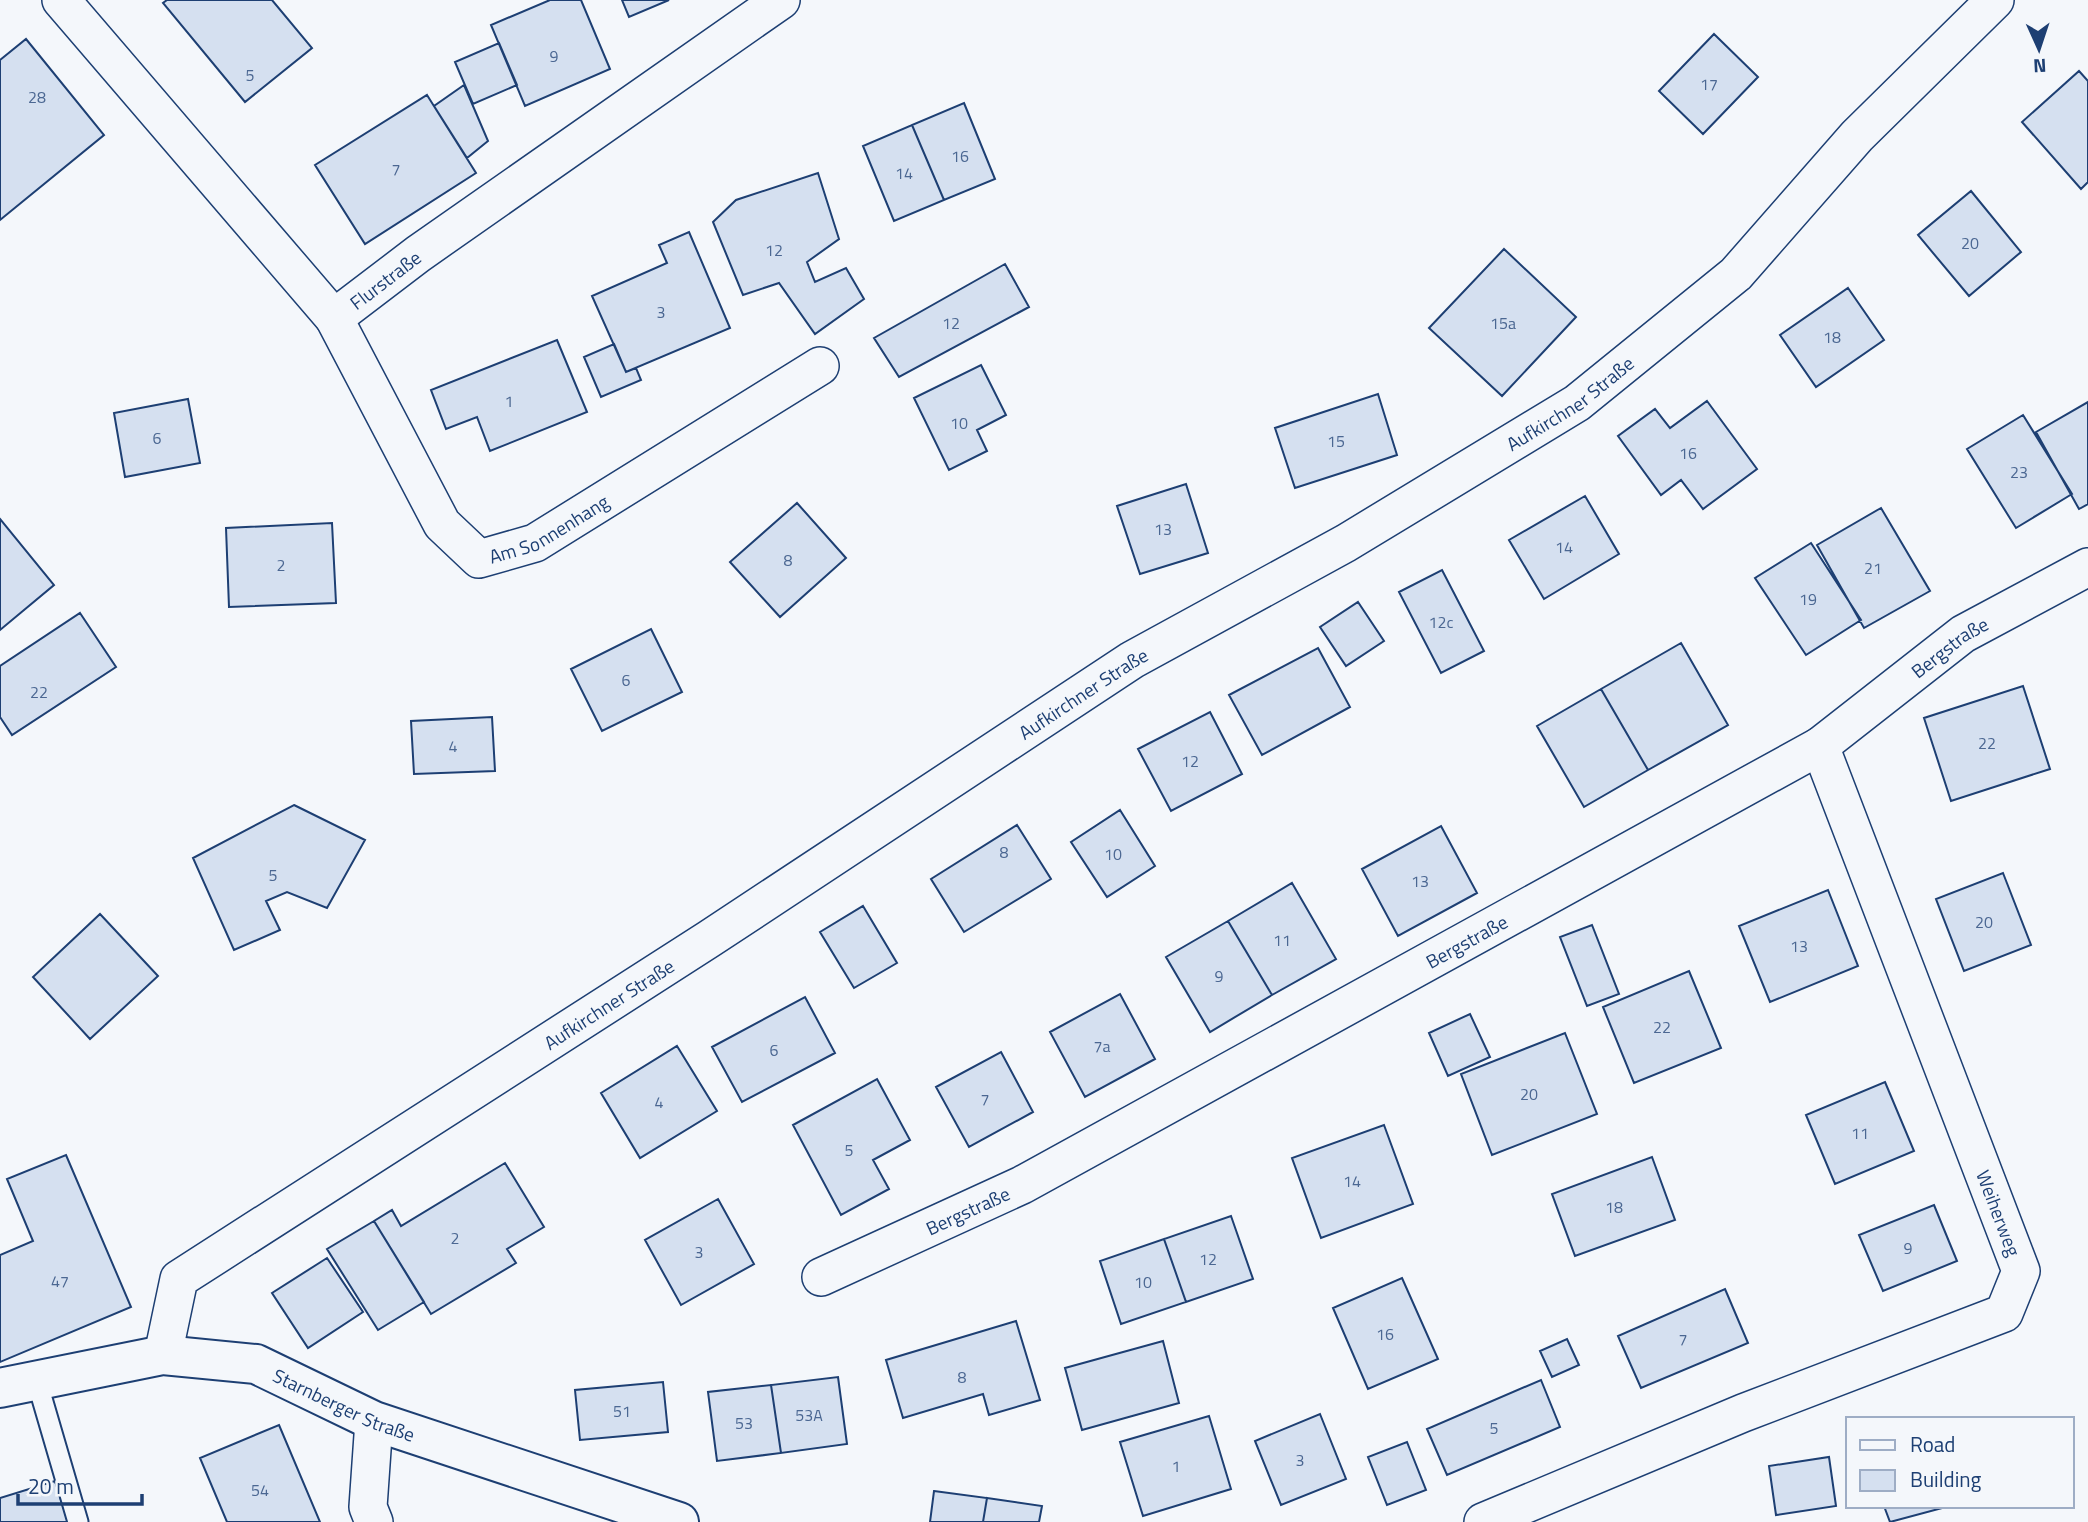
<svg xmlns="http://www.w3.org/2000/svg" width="2088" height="1522" font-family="'Titillium Web',sans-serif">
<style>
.building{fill:#d5e0f0;stroke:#1d3f73;stroke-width:2}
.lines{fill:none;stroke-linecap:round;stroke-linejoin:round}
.lane-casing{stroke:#1d3f73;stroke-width:23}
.street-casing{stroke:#1d3f73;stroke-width:40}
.secondary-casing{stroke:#1d3f73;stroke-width:42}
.lane{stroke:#f4f7fb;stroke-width:19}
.street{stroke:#f4f7fb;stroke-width:37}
.secondary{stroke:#f4f7fb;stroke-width:38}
.labels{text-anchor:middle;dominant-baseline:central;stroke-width:5;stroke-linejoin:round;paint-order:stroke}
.number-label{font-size:16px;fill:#4b6792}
.street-label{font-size:19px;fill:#1d3f73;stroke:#f4f7fb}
</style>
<rect width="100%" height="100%" fill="#f4f7fb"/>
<!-- building -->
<path class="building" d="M167 0H272L312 48 245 102 163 3Z
M550 0H581L610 69 525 106 491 25Z
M622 0H669L629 17Z
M1714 34 1758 77 1703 134 1659 91Z
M26 39 104 135 0 220V60Z
M499 43 517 85 473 104 455 62Z
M2079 71 2088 81V182L2081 189 2022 122Z
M464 85 488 141 467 158 434 106Z
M427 95 476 173 365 244 315 165Z
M964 103 995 179 944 200 912 125Z
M912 125 944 200 894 221 863 146Z
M818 173 839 239 807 262 815 282 846 268 864 299 815 334 779 283 743 295 713 222 736 200Z
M1971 191 2021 252 1969 296 1918 235Z
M689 232 730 328 626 372 592 296 667 263 659 245Z
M1504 249 1576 317 1502 396 1429 328Z
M1005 264 1029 307 899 377 874 338Z
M1848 288 1884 340 1816 387 1780 335Z
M557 340 587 412 490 451 477 417 446 429 431 390Z
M614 344 626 372 636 368 641 380 601 397 584 357Z
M981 365 1006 415 977 430 987 451 949 470 914 398Z
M1378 394 1397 455 1295 488 1275 428Z
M188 399 200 463 125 477 114 413Z
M1707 401 1757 469 1703 509 1681 480 1661 495 1618 436 1655 409 1670 428Z
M2088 402V504L2079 509 2036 432Z
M2023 415 2072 494 2016 528 1967 449Z
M1186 484 1208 553 1140 574 1117 506Z
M1585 496 1619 554 1544 599 1509 540Z
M797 503 846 558 780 617 730 562Z
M1881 508 1930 591 1864 628 1817 545Z
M0 519 54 585 0 630Z
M332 523 336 603 229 607 226 528Z
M1811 543 1861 620 1806 655 1755 578Z
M1442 570 1484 651 1441 673 1399 592Z
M1358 602 1384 641 1346 666 1320 627Z
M80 613 116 667 12 735 0 717V666Z
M651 629 682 692 602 731 571 669Z
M1681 643 1728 725 1648 770 1601 689Z
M1318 648 1350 707 1262 755 1229 695Z
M2023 686 2050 769 1951 801 1924 718Z
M1601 689 1648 770 1584 807 1537 726Z
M1210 712 1242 774 1171 811 1138 749Z
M492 717 495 771 414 774 411 721Z
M294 805 365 840 327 908 287 892 266 901 280 930 234 950 193 858Z
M1120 810 1155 866 1107 897 1071 842Z
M1017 825 1051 879 964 932 931 879Z
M1441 826 1477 893 1398 936 1362 869Z
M2003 873 2031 945 1964 971 1936 899Z
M1292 883 1336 959 1272 995 1228 921Z
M1828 890 1858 966 1770 1002 1739 926Z
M863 906 897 963 854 988 820 932Z
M100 914 158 976 90 1039 33 977Z
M1228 921 1272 995 1210 1032 1166 957Z
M1592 925 1619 994 1587 1006 1560 937Z
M1689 971 1721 1048 1634 1083 1603 1007Z
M1120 994 1155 1059 1085 1097 1050 1032Z
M805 997 835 1053 742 1102 712 1047Z
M1470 1014 1490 1057 1448 1076 1429 1033Z
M1565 1033 1597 1114 1492 1155 1461 1074Z
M677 1046 717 1111 640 1158 601 1093Z
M1001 1052 1033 1112 969 1147 936 1087Z
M877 1079 910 1140 873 1160 889 1189 841 1215 793 1125Z
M1885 1082 1914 1151 1835 1184 1806 1115Z
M1384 1125 1413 1204 1321 1238 1292 1158Z
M66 1155 131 1307 0 1362V1255L33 1241 7 1179Z
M1652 1157 1675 1220 1575 1256 1552 1194Z
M505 1163 544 1227 507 1249 516 1263 431 1314 374 1221 392 1210 401 1226Z
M718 1199 754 1264 681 1305 645 1240Z
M1934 1205 1957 1261 1883 1291 1859 1235Z
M1231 1216 1253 1279 1186 1302 1164 1239Z
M374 1221 424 1302 378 1330 327 1249Z
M1164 1239 1186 1302 1121 1324 1100 1261Z
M327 1258 363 1312 308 1348 272 1293Z
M1402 1278 1438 1359 1368 1389 1333 1308Z
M1725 1289 1748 1343 1641 1388 1618 1336Z
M1016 1321 1040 1400 989 1415 983 1394 903 1418 886 1360Z
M1567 1339 1579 1365 1552 1377 1540 1351Z
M1163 1341 1179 1403 1082 1430 1065 1368Z
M838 1377 847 1444 781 1453 771 1385Z
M1541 1380 1560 1427 1447 1475 1427 1429Z
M663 1382 668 1432 580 1440 575 1390Z
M771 1385 781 1453 717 1461 708 1392Z
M1320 1414 1346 1479 1281 1505 1255 1441Z
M1209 1416 1231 1489 1143 1516 1120 1442Z
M279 1425 320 1522H227L200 1458Z
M1407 1442 1426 1490 1387 1505 1368 1457Z
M1829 1457 1836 1506 1776 1515 1769 1466Z
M55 1481 68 1522H0V1498Z
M934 1491 987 1498 983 1522H930Z
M987 1498 1042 1506 1039 1522H983Z
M1884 1506H1946V1507L1890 1522Z"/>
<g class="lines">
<defs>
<path id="lane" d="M36 1378 78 1522"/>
<g id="street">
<path id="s1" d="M61 0 334 318 418 254 781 0"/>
<path id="s2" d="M334 318 442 524 479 559 535 543 820 366"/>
<path id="s3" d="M821 1277 1022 1185 1820 746 1963 634 2088 567"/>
<path id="s4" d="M163 1355 179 1279 709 939 1132 660 1346 543 1577 403 1736 274 1857 136 1995 0"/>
<path d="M374 1421 368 1507 374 1522"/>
<path d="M1483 1522 1743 1413 2004 1313 2021 1271 1820 746"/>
</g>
<g id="secondary">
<path id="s5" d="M0 1388 163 1355 256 1364 374 1421 679 1522"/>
</g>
</defs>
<!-- lane casing -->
<use href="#lane" class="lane-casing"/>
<!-- street casing -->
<use href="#street" class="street-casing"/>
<!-- secondary casing -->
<use href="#secondary" class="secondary-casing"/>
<!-- lane -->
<use href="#lane" class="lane"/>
<!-- street -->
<use href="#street" class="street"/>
<!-- secondary -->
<use href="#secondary" class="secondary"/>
</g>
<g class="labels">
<!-- number labels -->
<g class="number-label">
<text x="554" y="56">9</text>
<text x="250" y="75">5</text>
<text x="1709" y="84">17</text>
<text x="37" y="97">28</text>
<text x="960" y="156">16</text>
<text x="396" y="169">7</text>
<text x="904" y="173">14</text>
<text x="1970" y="243">20</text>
<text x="774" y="250">12</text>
<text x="661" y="312">3</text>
<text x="951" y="323">12</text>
<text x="1503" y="323">15a</text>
<text x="1832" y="337">18</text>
<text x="509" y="401">1</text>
<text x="959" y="423">10</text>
<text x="157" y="438">6</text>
<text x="1336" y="441">15</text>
<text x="1688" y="453">16</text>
<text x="2019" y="472">23</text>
<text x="1163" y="529">13</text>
<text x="1564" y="547">14</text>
<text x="788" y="560">8</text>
<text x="281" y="565">2</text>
<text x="1873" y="568">21</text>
<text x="1808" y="599">19</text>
<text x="1441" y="622">12c</text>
<text x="626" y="680">6</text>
<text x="39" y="692">22</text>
<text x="1987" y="743">22</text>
<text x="453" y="746">4</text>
<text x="1190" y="761">12</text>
<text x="1004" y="852">8</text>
<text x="1113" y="854">10</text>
<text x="273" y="875">5</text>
<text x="1420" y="881">13</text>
<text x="1984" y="922">20</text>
<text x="1282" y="940">11</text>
<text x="1799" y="946">13</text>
<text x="1219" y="976">9</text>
<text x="1662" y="1027">22</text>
<text x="1102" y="1046">7a</text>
<text x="774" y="1050">6</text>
<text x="1529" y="1094">20</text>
<text x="985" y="1099">7</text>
<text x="659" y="1102">4</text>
<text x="1860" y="1133">11</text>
<text x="849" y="1150">5</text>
<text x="1352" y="1181">14</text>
<text x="1614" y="1207">18</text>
<text x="455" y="1238">2</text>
<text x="1908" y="1248">9</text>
<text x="699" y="1252">3</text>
<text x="1208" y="1259">12</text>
<text x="60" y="1281">47</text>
<text x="1143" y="1282">10</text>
<text x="1385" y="1334">16</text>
<text x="1683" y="1339">7</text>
<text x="962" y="1377">8</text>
<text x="622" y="1411">51</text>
<text x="809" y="1415">53A</text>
<text x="744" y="1423">53</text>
<text x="1494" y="1428">5</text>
<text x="1300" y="1460">3</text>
<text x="1176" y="1466">1</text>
<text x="260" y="1490">54</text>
</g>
<!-- street labels -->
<g class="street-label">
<text stroke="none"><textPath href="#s1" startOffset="483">Flurstraße</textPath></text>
<text stroke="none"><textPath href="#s4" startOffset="1722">Aufkirchner Straße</textPath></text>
<text stroke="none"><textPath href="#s2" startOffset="360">Am Sonnenhang</textPath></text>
<text stroke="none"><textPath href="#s3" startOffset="1295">Bergstraße</textPath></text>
<text stroke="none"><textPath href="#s4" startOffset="1155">Aufkirchner Straße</textPath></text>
<text stroke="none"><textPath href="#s3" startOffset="728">Bergstraße</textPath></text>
<text stroke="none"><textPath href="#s4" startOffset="588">Aufkirchner Straße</textPath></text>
<text stroke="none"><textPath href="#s3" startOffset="161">Bergstraße</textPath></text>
<text transform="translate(1999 1213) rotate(69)">Weiherweg</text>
<text stroke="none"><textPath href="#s5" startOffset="357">Starnberger Straße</textPath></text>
</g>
</g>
<!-- legend -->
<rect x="1846" y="1417" width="228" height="91" fill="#f4f7fb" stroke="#9eadc5" stroke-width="2"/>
<rect x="1860" y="1440" width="35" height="10" fill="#f4f7fb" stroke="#9eadc5" stroke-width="2"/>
<text x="1910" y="1452" font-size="21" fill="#1d3f73">Road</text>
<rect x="1860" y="1470" width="35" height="21" fill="#d5e0f0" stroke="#9eadc5" stroke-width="2"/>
<text x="1910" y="1487" font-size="21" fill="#1d3f73">Building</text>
<!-- north arrow -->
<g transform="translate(2039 49) rotate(177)" stroke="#f4f7fb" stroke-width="5" paint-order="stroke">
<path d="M0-5L12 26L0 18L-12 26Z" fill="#1d3f73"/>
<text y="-10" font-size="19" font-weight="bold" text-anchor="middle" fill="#1d3f73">N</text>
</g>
<!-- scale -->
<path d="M18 1494v10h124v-10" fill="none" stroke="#1d3f73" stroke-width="3.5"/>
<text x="28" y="1494" font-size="21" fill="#1d3f73" stroke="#f4f7fb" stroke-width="5" paint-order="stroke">20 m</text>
</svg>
